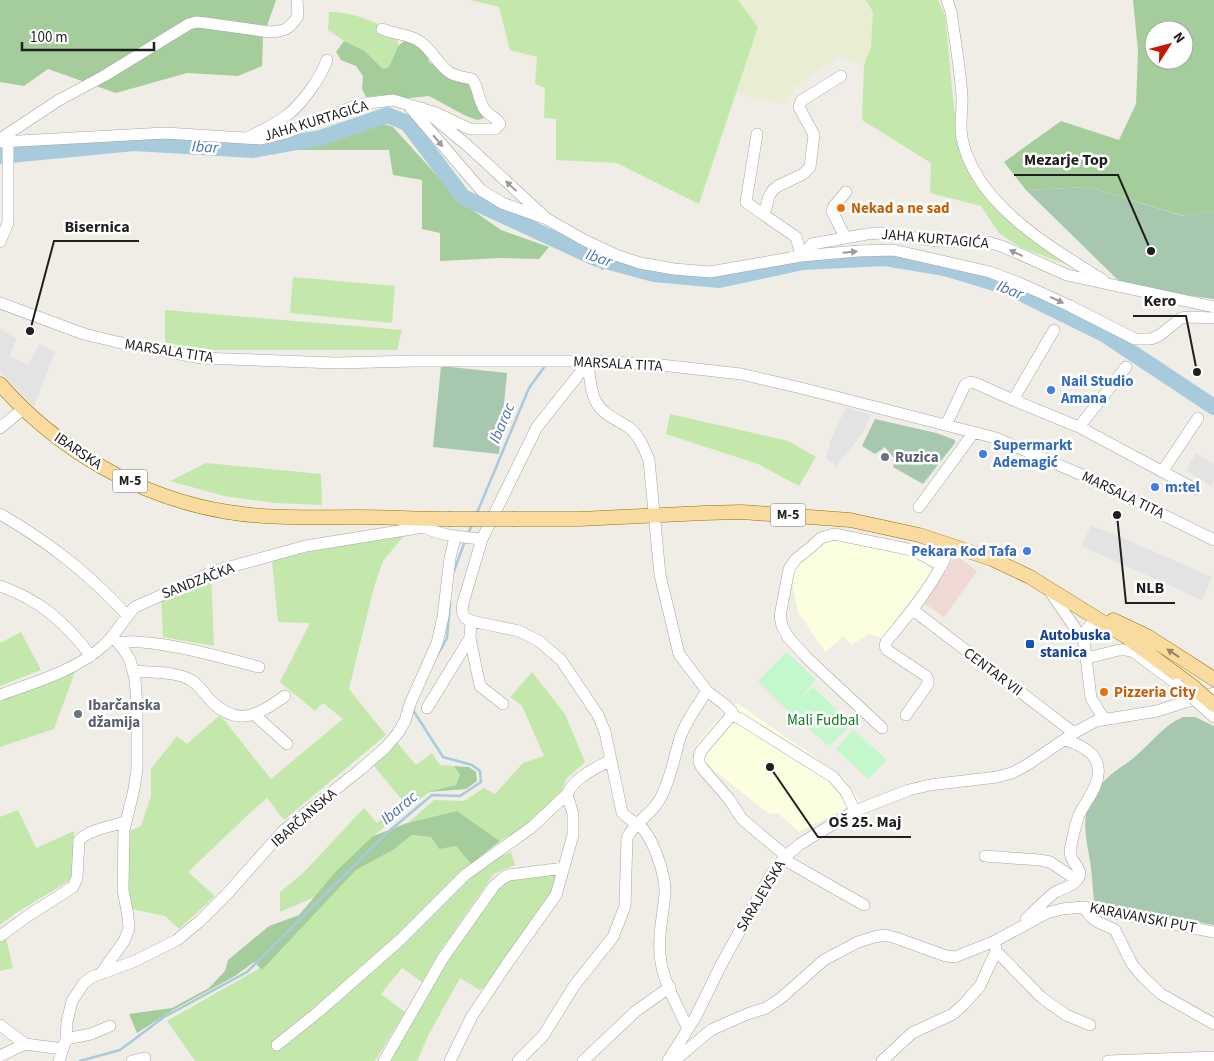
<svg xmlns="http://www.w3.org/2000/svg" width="1214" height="1061" font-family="'Source Sans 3',sans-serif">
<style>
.commercial{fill:#f0d8d5}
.education{fill:#fbfedf}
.farmland{fill:#e9edd1}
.grass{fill:#c4e8ac}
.forest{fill:#a5cd9b;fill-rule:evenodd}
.cemetery{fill:#a7c8af}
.park{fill:#c3f8cd}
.parking{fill:#e3e3e3}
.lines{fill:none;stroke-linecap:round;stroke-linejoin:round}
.stream{stroke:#a7cbdc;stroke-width:2.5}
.river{stroke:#a7cbdc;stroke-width:16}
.minor-casing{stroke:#a6a6a6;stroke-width:12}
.major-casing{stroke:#957304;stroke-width:15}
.minor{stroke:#fff;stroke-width:11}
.major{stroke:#f9dba0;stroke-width:14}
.minor-bridge-casing{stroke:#a6a6a6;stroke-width:12;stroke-linecap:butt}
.major-bridge-casing{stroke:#957304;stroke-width:15;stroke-linecap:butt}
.minor-bridge{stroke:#fff;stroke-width:11}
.major-bridge{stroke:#f9dba0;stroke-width:14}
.oneway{fill:#9a9a9a}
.oneway2{fill:#978666}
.food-dot{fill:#e8710a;stroke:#fff;stroke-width:2}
.shop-dot{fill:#3f7fe0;stroke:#fff;stroke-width:2}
.worship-dot{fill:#6b7280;stroke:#fff;stroke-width:2}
.transit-dot{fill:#1a4fb4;stroke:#fff;stroke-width:2}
.labels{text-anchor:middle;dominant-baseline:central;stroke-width:5;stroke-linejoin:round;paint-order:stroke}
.shield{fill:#fff;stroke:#626262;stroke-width:1}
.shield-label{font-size:14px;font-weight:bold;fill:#1f1f1f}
.street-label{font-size:15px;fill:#1f1f1f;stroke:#fff}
.food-label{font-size:15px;font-weight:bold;fill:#c56008;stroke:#fff;text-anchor:start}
.shop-label{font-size:15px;font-weight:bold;fill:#366cbe;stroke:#fff;text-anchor:start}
.worship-label{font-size:15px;font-weight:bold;fill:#5b616d;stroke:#fff;text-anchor:start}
.transit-label{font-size:15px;font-weight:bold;fill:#164399;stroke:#fff;text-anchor:start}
.park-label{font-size:15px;fill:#0e7b22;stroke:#fff}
.water-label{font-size:16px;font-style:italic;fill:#4d73ac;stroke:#fff}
.leader{fill:none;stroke:#1f1f1f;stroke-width:2}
.callout-dot{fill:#1f1f1f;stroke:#fff;stroke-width:2}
.callout-label{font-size:16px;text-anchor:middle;font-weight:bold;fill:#1f1f1f;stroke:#fff;stroke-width:5;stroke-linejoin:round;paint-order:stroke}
</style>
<rect width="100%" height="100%" fill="#efede5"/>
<!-- commercial -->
<path class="commercial" d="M956 555 977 571 944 617 922 602Z"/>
<!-- education -->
<path class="education" d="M832 530 914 547 933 570 882 638 869 634 851 645 844 636 825 652 798 612 792 584 796 560Z
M737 703 844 778 860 801 799 832 778 813 769 814 717 773 699 756 697 744 714 723Z"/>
<!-- farmland -->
<path class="farmland" d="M738 0H866L873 12 871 47 864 66 839 55 794 88 785 104 736 93 758 27Z"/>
<!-- grass -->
<path class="grass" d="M470 0H738L758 27 699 204 617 163 556 160V119L544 118 545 88 535 84 537 57 510 50 499 7Z
M866 0H938L945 15 953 99 958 137 977 176 1073 267 1020 247 999 233 981 206 930 193 931 163 862 120 864 65 871 47 873 12Z
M329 12C353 11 375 23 397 32L398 46 389 67 383 69 365 51 344 41 328 30Z
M293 277 395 286 392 323 290 313Z
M165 310 402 330 397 350H213L165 343Z
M670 414 788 441 816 457 799 486 758 464 666 434Z
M206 463 321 474 322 505 275 503 224 496 170 481Z
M407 532 383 561 374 587 349 689 386 735 284 820 267 798 251 812 188 872 215 896 179 929 165 916 132 909 124 885 128 832 141 826 151 796V769L177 736 187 744 220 715 271 779 343 719 323 703 315 711 280 682 310 623 278 622 272 561 327 547Z
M211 576 214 646 163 637 161 596Z
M21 632 41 670 0 686V643Z
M77 666 54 729 0 747V694Z
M532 672 565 714 585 762 566 779 561 793 530 824 500 841 457 811 408 823 434 800 464 801 484 788 495 794 523 763 544 756 522 706 510 697Z
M395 740 416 765 432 753 440 765 454 766 460 775 456 785 428 793 373 836 337 870 315 897 280 912V892L303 873 364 808 377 823 403 801 370 761Z
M18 810 36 848 74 831V868L72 879 16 913 0 925V817Z
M412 835 431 837 439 848 456 846 471 864 407 927 274 1049 480 865 511 852 515 865 494 874 438 954 422 982 402 968 381 994 405 1012 375 1061H195L167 1021 260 968 262 970 356 870 393 850Z
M539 873 556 875 559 881 488 984 480 990 460 978 429 1034 417 1061H385L446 959 488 899 508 878Z
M6 938 13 968 0 971V940Z"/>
<!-- forest -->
<path class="forest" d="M0 0H276L263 37 262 66 238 76 187 73 116 93 48 69 24 86 0 82Z
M1133 0H1214V211L1184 216 1089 187 1026 190 1004 162 1061 121 1119 140 1136 104 1138 51ZM1154 30H1184V60H1154Z
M409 37 426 49 429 62 441 69 471 81 493 116 477 120 464 115 429 96 401 99 386 95 366 97 362 89 363 76 356 66 341 60 336 52 344 41 365 51 383 69 389 67 398 46Z
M381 123 393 127 461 202 501 230 549 247 539 259 502 258 440 261V233L422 229V180L393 175 389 150H297Z
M454 766 469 767 476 772 477 781 466 789 428 792 456 785 460 775Z
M457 811 500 841 471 864 456 846 439 849 431 837 412 835 393 850 356 870 262 970 254 962 235 976 173 1010 137 1033 129 1014 172 1008 209 988 225 971 228 960 269 926 299 915 337 870 373 836 407 823Z"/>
<!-- cemetery -->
<path class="cemetery" d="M1089 187 1183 216 1214 211V299L1125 287 1026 190Z
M441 366 507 373 499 454 433 447Z
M875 419 936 433 955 440V443L923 484 893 467 895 460 885 447 875 454 862 446Z
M1183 717H1195L1214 726V925L1094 903C1093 889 1092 875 1090 861 1084 826 1079 807 1106 779 1116 769 1129 763 1139 753 1154 740 1164 725 1183 717Z"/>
<!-- park -->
<path class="park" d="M787 652 816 680 797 702 813 687 852 724 829 746 788 711 758 681Z
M853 730 887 760 868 779 836 749Z"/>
<!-- parking -->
<path class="parking" d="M0 328 16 339 10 356 29 365 39 344 55 352 34 407 0 372Z
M846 407 871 415 863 433 836 466 826 458 831 439Z
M1196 453 1214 464V480L1211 486 1186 470Z
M1091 526 1111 533 1212 577 1202 600 1081 546Z"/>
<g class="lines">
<!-- stream -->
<path class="stream" d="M602 269 604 260
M477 513 529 388 545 366
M468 534 473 523
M454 571 465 541
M437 656 447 638 450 604
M80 1061 120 1050 164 1017 247 972 388 832 432 795 460 796 481 782 480 771 472 765 443 757 413 710 414 709"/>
<!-- river -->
<path class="river" d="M0 156 134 143 253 150 320 138 387 115 407 123 463 197 595 258 654 274 719 280 803 262 885 258 945 268 1008 287 1104 334 1214 407"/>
<defs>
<path id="minor" d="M947 0 951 12C955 40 960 68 962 96 963 110 959 124 962 138 975 204 1050 247 1103 280
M407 104 481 190 502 203 544 218
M422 108 468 146 547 219 586 241 616 255 640 263 674 269 710 272 801 256 858 251 893 250 990 272 1019 283 1070 306 1135 339H1151L1160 335 1181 318 1189 317 1214 318
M757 134 746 202 764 215
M249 137C261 131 274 125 286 116 302 104 320 79 327 60
M0 139 59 100 104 76 189 24 196 22 206 23 270 32C286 31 289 29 298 16L297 0
M0 142 165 133 261 139 286 133 355 106 369 103 393 100 436 113 470 129H495L500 124C497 117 489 116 485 110 478 101 479 88 472 79 464 77 456 77 449 72 437 64 432 49 419 41 410 34 393 34 382 29
M845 237 832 211 834 206 846 192
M0 242 8 223V143
M801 256 812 244 867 234 882 233 937 241 988 242 1004 247 1067 275 1214 307
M801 256 796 237 764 215 769 196 773 190 778 186 803 174 810 167 814 135 799 107 801 101 841 76
M0 303 84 334 117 342 201 358 336 363 416 361H588L652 364 741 374 805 389 996 438 1089 478 1214 540
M588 361C589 373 590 388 595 400 602 414 615 419 628 427 639 435 644 448 649 460L660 575 679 654 707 691 724 704 732 712V716
M1013 400 1054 330
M946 425 965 385 971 382 975 383 1013 400 1079 427 1195 489
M1079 427 1126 367
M0 428 23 409
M1162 472 1198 418
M919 507 974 432
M0 514C50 543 88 573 127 615
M424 520V527C442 536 461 537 482 539L537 427 576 378 588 361
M482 539 463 603 462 611 465 618 471 621 519 631 539 641 561 660 598 715 605 732 622 812C628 820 637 822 643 829 654 842 666 876 665 893 663 917 657 938 661 962 664 983 679 1009 688 1029
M0 586C40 600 66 623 91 656
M1051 593 1084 641
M913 610 1074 733
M1097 618 1087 629 1084 641 1091 698 1104 719
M471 621 470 638 480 686 503 704
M119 643C134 640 149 643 165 645 197 650 228 659 259 667
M1087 658 1119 650H1126L1134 652 1177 684
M134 671C152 673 175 671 191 680 199 685 204 693 210 700 238 728 258 715 285 696
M0 695C35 682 75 671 103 646 116 635 123 619 135 607L215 571 306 546 424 527
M427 708 470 638
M1205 709 1214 717
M255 715 287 744
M906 715 928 684V680L926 676 887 650 885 646 886 642C911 612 936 582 951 545
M882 728 807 658 788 637 782 626 780 616 789 569 796 559 811 547 821 538 834 534 907 549 920 554 942 566
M786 856 742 819 729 799 702 768C698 762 698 758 701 751L729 718 732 716 739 718 833 777 846 792 855 811
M985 856 1040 860 1050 862 1077 880
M783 859 864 905
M1083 907 1091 917 1098 922 1115 930 1132 964 1143 977 1161 994 1214 1024
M1026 919C1035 910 1044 901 1054 893 1061 888 1072 887 1077 880 1085 871 1073 864 1071 856 1069 851 1071 846 1072 841 1074 832 1076 823 1079 815 1084 804 1092 795 1096 784 1105 758 1087 747 1066 740
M0 936 29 915 73 887 77 878 79 841C86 830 113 826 125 822
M996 951 1041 997 1066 1015 1090 1025
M102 972 124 941 129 929 128 916 123 890 124 830 134 789 137 769V705L135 679 130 660 124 650 112 636
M0 1025 25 1044
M66 1039 91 1034 110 1026
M277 1045 317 1013 400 940 465 875 532 827 567 794
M0 1056 25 1044 63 1049
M59 1061 66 1039 67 1022 72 1001 84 983 92 977 135 961 177 940 200 921 227 894 283 831 361 769 386 747 398 733 405 721 410 704 437 643 443 617 450 558 455 537
M132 1061 145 1058
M384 1061 443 958 494 886 503 878 509 875 564 868
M450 1061 472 1016 509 961 556 895 573 835V814L567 794C576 776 595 769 611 760
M518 1061 543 1036 574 986 613 937 625 906 627 838C635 821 653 814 661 797 671 778 674 758 680 738 686 721 697 706 707 691
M583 1061 636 1011 670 987
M668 1061 696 1016 721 965 772 873 786 856 800 844 855 811 909 790 930 785 997 777 1012 773 1027 765 1074 733 1096 721 1157 711 1214 693
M674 1061 711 1030 747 1014 766 1008 781 998 824 960 858 942 874 937 885 935 896 938 946 956 955 957 995 941 1047 913 1062 909 1083 907 1214 932
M882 1061 912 1033 953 1014 964 1004 980 986 996 951 995 941
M1108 1061 1214 1057"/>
<path id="major" d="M0 384C58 450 140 498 228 512 270 519 314 517 357 517 387 517 417 519 448 519
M515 519H579L704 513 742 512 850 520 919 535 992 559 1030 577 1125 636 1191 685
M1113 620 1147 636 1214 679"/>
</defs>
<!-- minor casing -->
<use href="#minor" class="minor-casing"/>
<!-- major casing -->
<use href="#major" class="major-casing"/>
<!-- minor -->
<use href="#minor" class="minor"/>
<!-- major -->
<use href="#major" class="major"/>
<defs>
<path id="minor-bridge" d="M1177 684 1205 709"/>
<path id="major-bridge" d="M448 519H515
M1191 685 1214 705"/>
</defs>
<!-- minor-bridge casing -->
<use href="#minor-bridge" class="minor-bridge-casing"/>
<!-- major-bridge casing -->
<use href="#major-bridge" class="major-bridge-casing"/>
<!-- minor-bridge -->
<use href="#minor-bridge" class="minor-bridge"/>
<!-- major-bridge -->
<use href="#major-bridge" class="major-bridge"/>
</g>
<!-- one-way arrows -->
<defs><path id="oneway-solid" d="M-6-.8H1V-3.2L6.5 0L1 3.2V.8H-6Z" transform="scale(1.25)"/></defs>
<g class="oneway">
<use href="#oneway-solid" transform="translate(438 141) rotate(50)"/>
<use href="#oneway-solid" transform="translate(511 186) rotate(-137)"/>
<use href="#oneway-solid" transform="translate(850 252) rotate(-5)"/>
<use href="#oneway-solid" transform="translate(1016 253) rotate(-155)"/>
<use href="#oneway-solid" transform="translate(1057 300) rotate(25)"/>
</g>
<use class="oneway2" href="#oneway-solid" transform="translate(1173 653) rotate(-147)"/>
<!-- markers -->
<g class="food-dot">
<circle cx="841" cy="208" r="5"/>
<circle cx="1104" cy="692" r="5"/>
</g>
<g class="shop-dot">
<circle cx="1051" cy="390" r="5"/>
<circle cx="983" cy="454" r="5"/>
<circle cx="1155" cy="487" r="5"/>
<circle cx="1027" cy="551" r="5"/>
</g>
<g class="worship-dot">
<circle cx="885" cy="457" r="5"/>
<circle cx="78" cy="714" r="5"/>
</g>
<rect class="transit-dot" x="1025" y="639" width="10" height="10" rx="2.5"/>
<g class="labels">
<!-- shield labels -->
<g class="shield">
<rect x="112.5" y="469.5" width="35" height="23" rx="4"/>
<rect x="770.5" y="503.5" width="35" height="23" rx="4"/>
</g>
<g class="shield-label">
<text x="130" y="481">M-5</text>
<text x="788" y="515">M-5</text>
</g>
<!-- street labels -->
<g class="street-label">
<text transform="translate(316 121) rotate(-17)">JAHA KURTAGIĆA</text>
<text transform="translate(935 239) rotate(5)">JAHA KURTAGIĆA</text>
<text transform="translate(169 351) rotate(9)">MARSALA TITA</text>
<text transform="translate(618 364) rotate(3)">MARSALA TITA</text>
<text transform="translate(78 451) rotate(34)">IBARSKA</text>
<text transform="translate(1123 495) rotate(26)">MARSALA TITA</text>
<text transform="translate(198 581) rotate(-21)">SANDZAČKA</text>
<text transform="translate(993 672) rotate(37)">CENTAR VII</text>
<text transform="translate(304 818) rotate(-41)">IBARČANSKA</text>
<text transform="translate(761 896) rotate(-59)">SARAJEVSKA</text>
<text transform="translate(1143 918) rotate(11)">KARAVANSKI PUT</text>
</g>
<!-- food labels -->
<g class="food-label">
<text x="851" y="208">Nekad a ne sad</text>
<text x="1114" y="692">Pizzeria City</text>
</g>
<!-- shop labels -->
<g class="shop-label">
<text x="1061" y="381">Nail Studio<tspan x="1061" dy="17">Amana</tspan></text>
<text x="993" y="445">Supermarkt<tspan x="993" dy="17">Ademagić</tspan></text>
<text x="1165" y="487">m:tel</text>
<text x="1017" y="551" text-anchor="end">Pekara Kod Tafa</text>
</g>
<!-- worship labels -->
<g class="worship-label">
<text x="895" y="457">Ruzica</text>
<text x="88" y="705">Ibarčanska<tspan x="88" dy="17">džamija</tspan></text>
</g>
<!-- transit labels -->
<g class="transit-label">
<text x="1040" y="635">Autobuska<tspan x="1040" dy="17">stanica</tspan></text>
</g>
<!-- park labels -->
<g class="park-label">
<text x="823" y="720">Mali Fudbal</text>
</g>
<!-- water labels -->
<g class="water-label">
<text transform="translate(205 147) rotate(3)">Ibar</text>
<text transform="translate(599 258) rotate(19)">Ibar</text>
<text transform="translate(1010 290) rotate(22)">Ibar</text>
<text transform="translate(502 423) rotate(-67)">Ibarac</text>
<text transform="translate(399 808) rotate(-40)">Ibarac</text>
</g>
</g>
<!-- callouts -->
<path class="leader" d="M1151 251L1118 175H1014M30 331L54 241H139M1197 372L1186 316H1133M1117 515L1126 603H1175M770 767L818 837H911"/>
<g class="callout-dot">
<circle cx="1151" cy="251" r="5"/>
<circle cx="30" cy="331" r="5"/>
<circle cx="1197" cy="372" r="5"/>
<circle cx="1117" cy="515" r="5"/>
<circle cx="770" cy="767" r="5"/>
</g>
<g class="callout-label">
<text x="1066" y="165">Mezarje Top</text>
<text x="97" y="232">Bisernica</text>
<text x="1160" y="306">Kero</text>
<text x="1150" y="593">NLB</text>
<text x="865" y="827">OŠ 25. Maj</text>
</g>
<!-- north arrow -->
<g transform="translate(1169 45) rotate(54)"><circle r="24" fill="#ffffff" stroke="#a5a5a5"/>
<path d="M0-4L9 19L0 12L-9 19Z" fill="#c81805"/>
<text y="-8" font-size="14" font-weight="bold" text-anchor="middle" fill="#1f1f1f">N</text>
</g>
<!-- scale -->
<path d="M22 42v8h132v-8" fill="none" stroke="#1f1f1f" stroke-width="2.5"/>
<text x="30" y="42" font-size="15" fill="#1f1f1f" stroke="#ffffff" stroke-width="4" paint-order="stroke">100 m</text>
</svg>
